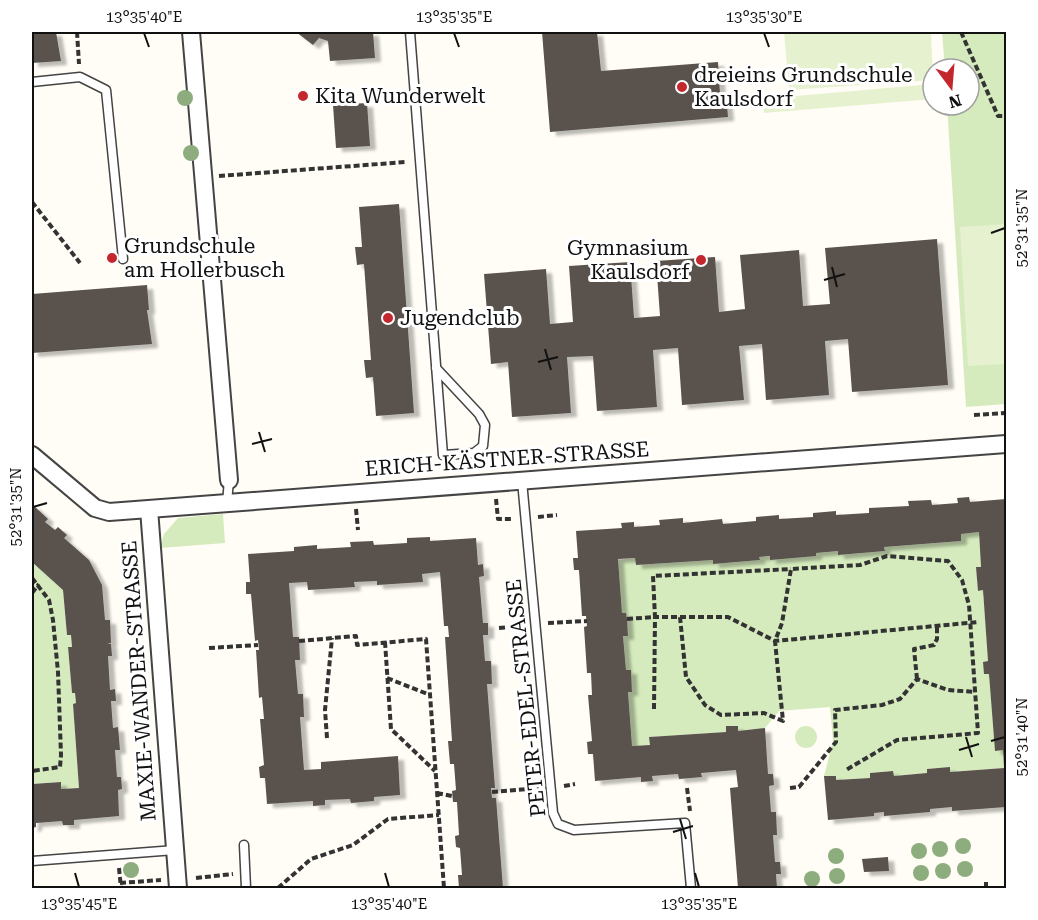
<svg xmlns="http://www.w3.org/2000/svg" width="1038" height="920" font-family="'Roboto Serif',serif">
<style>
.green{fill:#d5ebbd}
.pitch{fill:#e6f2cf}
.building{fill:#5a524d;filter:url(#shadow)}
.lines{fill:none;stroke-linecap:round;stroke-linejoin:round}
.lane-casing{stroke:#444;stroke-width:11}
.street-casing{stroke:#444;stroke-width:20}
.path{stroke:#333;stroke-width:4;stroke-dasharray:6 3;stroke-linecap:butt}
.lane{stroke:#fff;stroke-width:8}
.street{stroke:#fff;stroke-width:16}
.tree{fill:#8dad7f}
.ticks{fill:none;stroke:#111;stroke-width:2}
.poi-dot{fill:#c4262e;stroke:#fff;stroke-width:2}
.labels{text-anchor:middle;dominant-baseline:central;stroke-width:6;stroke-linejoin:round;paint-order:stroke}
.poi-label{font-size:21px;fill:#111;stroke:#fff;text-anchor:start}
.street-label{font-size:21px;fill:#111;stroke:#fff}
.neatline{fill:none;stroke:#111;stroke-width:2}
.ticks-label{font-size:15px;text-anchor:middle;fill:#111}
</style>
<defs>
<filter id="shadow"><feDropShadow dx="6" dy="4" stdDeviation="1.5" flood-color="#0004"/></filter>
</defs>
<rect width="100%" height="100%" fill="#fffdf5"/>
<!-- green -->
<path class="green" d="M942 32H1006V404L966 407 947 105H969V69H945Z
M223 514 225 543 160 548 164 534 178 518Z
M979 532 981 567H977L978 591 983 590 995 750H1003L1004 768 950 772V768L927 769V773L894 776 893 771 870 773V778L836 780V776H824L833 741 830 707 779 711 765 728 738 731 737 726H726V732L650 737V745L632 746 628 692H632L631 670H626L623 636 628 635 626 613H622L618 560 635 558 636 565 713 560V564L759 560V557L816 556V553L838 551V555L885 551 884 547 961 541V534Z
M32 562 63 590 67 635H71L72 647 68 648 72 693H75L76 703 73 704 79 788 61 789 60 782 32 784Z
M795 737a11 11 0 1 1 22 0a11 11 0 1 1-22 0Z"/>
<!-- pitch -->
<path class="pitch" d="M784 32H931L933 80 789 90Z
M933 84V99L764 113 762 99Z
M1006 224V364L968 366 960 227Z"/>
<!-- building -->
<path class="building" d="M32 32H56L61 61 32 63Z
M296 32H373L375 58 330 61 328 41 319 38 313 45Z
M542 32H597L601 71 718 62 720 94H726L728 117 550 132Z
M367 103 370 146 336 148 333 105Z
M399 204 414 413 376 416 373 377 366 378 364 360H371L364 264 357 265 355 247H362L359 207Z
M937 239 948 385 852 392 848 339 825 341 829 395 766 400 762 344 739 346 744 400 682 405 678 348 653 350 657 407 597 411 593 356 567 357 571 413 512 417 508 362 491 364 484 274 546 269 550 324 573 322 569 266 630 262 634 318 660 316 656 261 715 257 719 312 745 309 740 255 799 250 803 306 830 304 825 248Z
M147 285 149 310H147L152 344 32 353V294Z
M969 497 970 502 1006 499V807L952 811V807L930 809V812L884 816V812L874 813V816L828 820 824 776H836V780L870 778V773L893 771 894 776 927 773V769L950 767V772L1004 768 1003 750 995 751 989 674H984L983 662 988 661 983 590 978 591 976 567H981L979 532 961 534V541L884 547 885 551 838 555V551L816 553V556L770 560V556L759 557 760 560 713 564V560L636 565 635 558 618 559 622 613H626L627 619 628 636H623L626 670H631L632 692H628L632 746 650 745 649 737 726 732V726H738V731L765 728 768 774H773L774 785 769 786 771 812H776L777 835H773L775 862H780L781 874H776L777 888H738L730 788 738 787 736 770 701 773 702 777 679 779 678 774 652 776 653 781 641 782V777L595 781 593 754H588L587 742 592 741 588 695H592L591 673H587L584 627 587 626 586 616H582L579 570H574L573 558H578L576 531 622 528 621 523 634 522V527L660 525 659 520 683 518V523L722 519 723 524 756 521V517L779 515V519L813 517V513L836 511V515L869 513V508L909 506 908 501 931 500 932 505 958 503 957 498Z
M32 504 48 519 45 522 55 530 58 527 67 535 64 538 89 560 102 585 105 620H110L111 643H107L111 644 112 656H108L110 690 115 689 116 701H111L113 728 118 727 120 750H115L117 777H121L122 789 118 790 119 816 74 820V825H63L62 821 36 823V827L32 828V784L61 782V789L79 788 73 704 76 703 75 693H72L68 647H72L71 635H67L63 590 32 562Z
M430 537V541L476 538 478 565 483 564 484 576 479 577 483 623H488V635H483L485 661H491L492 684H487L495 788H491L492 798H496L503 888H459L458 875H462L460 848 456 847 455 836 459 835 457 802H453L452 791 456 790 454 764H450L448 741H452L445 637H449L448 626H444L440 572 422 574 423 582 377 585V581L354 582 355 587 308 590 307 582 289 583 293 637H299L300 660H295L298 694H303L304 717H300L304 770 321 769V762L398 756 400 795 374 797V801L351 803 350 799 325 800V805L313 806V801L267 804 265 778H260L259 767 264 765 260 719H264L262 697 259 698 256 650H259L258 640 255 641 251 594H246V582H250L248 554 294 551V547L317 545V549L351 547 350 542 373 541 374 545 407 543V538Z
M888 857 889 871 864 872 862 859Z"/>
<g class="lines">
<defs>
<path id="lane" d="M410 32 443 455 474 453 483 446 485 425 479 414 436 368
M32 82 80 77 106 90 123 259
M522 481 553 813 558 824 574 830 685 823 691 888
M227 503 229 480
M244 845 246 888
M32 861 175 850"/>
<path id="street" d="M191 32 229 480
M32 455 95 508 109 512 1006 444
M149 509 178 888"/>
</defs>
<!-- lane casing -->
<use href="#lane" class="lane-casing"/>
<!-- street casing -->
<use href="#street" class="street-casing"/>
<!-- path -->
<path class="path" d="M77 32 79 64
M961 32 998 116H1006
M219 176 406 162
M32 202 80 263
M974 415 1006 413
M496 499 498 519H512
M356 509 358 530
M538 517 557 515
M32 578 49 600 53 620 58 672 61 755 60 767 32 771
M32 593 39 584
M680 617 686 677 705 705 721 715 764 713 783 721 775 641 782 623 791 569 860 565 887 556 948 561 962 580 969 605 978 733 897 740 846 770
M627 619 655 617 653 576 791 569
M548 623 587 621
M499 628 523 626
M299 641 356 636 357 645 426 639 444 888
M385 642 391 729 435 771
M209 648 258 645
M387 678 430 695
M917 679 914 649 934 645 937 639V626
M654 709 655 617H728L775 641 978 622
M327 738 325 710 332 638
M564 786 575 784
M687 788 690 811
M790 788 799 787 836 742 835 710 882 705 900 699 917 679 948 690 975 692
M492 792 539 788
M437 793 452 796
M119 868 121 888
M196 878 233 874
M986 882V888
M120 883 161 880
M278 888 311 859 353 845 388 819 439 815"/>
<!-- lane -->
<use href="#lane" class="lane"/>
<!-- street -->
<use href="#street" class="street"/>
</g>
<!-- trees -->
<g class="tree">
<circle cx="185" cy="98" r="8"/>
<circle cx="191" cy="153" r="8"/>
<circle cx="963" cy="846" r="8"/>
<circle cx="940" cy="849" r="8"/>
<circle cx="919" cy="851" r="8"/>
<circle cx="836" cy="856" r="8"/>
<circle cx="965" cy="869" r="8"/>
<circle cx="131" cy="870" r="8"/>
<circle cx="943" cy="871" r="8"/>
<circle cx="921" cy="873" r="8"/>
<circle cx="837" cy="876" r="8"/>
<circle cx="812" cy="879" r="8"/>
</g>
<!-- ticks -->
<path class="ticks" d="M144 33 149 47M454 33 459 47M764 33 769 47M991 233 1005 228M832 267 837 287M824 280 845 274M545 349 551 370M538 362 558 357M259 432 265 452M252 444 272 439M33 507 47 503M966 737 972 757M991 741 1005 737M959 750 979 744M680 819 686 839M673 832 693 826M75 873 79 887M385 873 389 887M695 873 699 887"/>
<!-- markers -->
<g class="poi-dot">
<circle cx="682" cy="87" r="6"/>
<circle cx="303" cy="96" r="6"/>
<circle cx="112" cy="258" r="6"/>
<circle cx="701" cy="260" r="6"/>
<circle cx="388" cy="318" r="6"/>
</g>
<g class="labels">
<!-- poi labels -->
<g class="poi-label">
<text x="694" y="75">dreieins Grundschule<tspan x="694" dy="24">Kaulsdorf</tspan></text>
<text x="315" y="96">Kita Wunderwelt</text>
<text x="124" y="246">Grundschule<tspan x="124" dy="24">am Hollerbusch</tspan></text>
<text x="689" y="248" text-anchor="end">Gymnasium<tspan x="689" dy="24">Kaulsdorf</tspan></text>
<text x="400" y="318">Jugendclub</text>
</g>
<!-- street labels -->
<g class="street-label">
<text transform="translate(507 459) rotate(-4)">ERICH-KÄSTNER-STRASSE</text>
<text transform="translate(139 681) rotate(-94)">MAXIE-WANDER-STRASSE</text>
<text transform="translate(526 698) rotate(-96)">PETER-EDEL-STRASSE</text>
</g>
</g>
<!-- border -->
<rect width="1038" height="920" fill="none" stroke="#ffffff" stroke-width="66"/>
<!-- north arrow -->
<g transform="translate(951 87) rotate(164)"><circle r="28" fill="#ffffff" stroke="#a0a0a0" stroke-width="1.5"/>
<path d="M0-4.5L10 22L0 15L-10 22Z" fill="#c4262e"/>
<text y="-9" font-size="16" font-weight="bold" text-anchor="middle" fill="#111111">N</text>
</g>
<rect x="33" y="33" width="972" height="854" class="neatline"/>
<g class="ticks-label">
<text x="144" y="22">13°35'40"E</text>
<text x="454" y="22">13°35'35"E</text>
<text x="764" y="22">13°35'30"E</text>
<text transform="translate(1022 228) rotate(-90)" y="5">52°31'35"N</text>
<text transform="translate(16 507) rotate(-90)" y="5">52°31'35"N</text>
<text transform="translate(1022 737) rotate(-90)" y="5">52°31'40"N</text>
<text x="79" y="909">13°35'45"E</text>
<text x="389" y="909">13°35'40"E</text>
<text x="699" y="909">13°35'35"E</text>
</g>
</svg>
